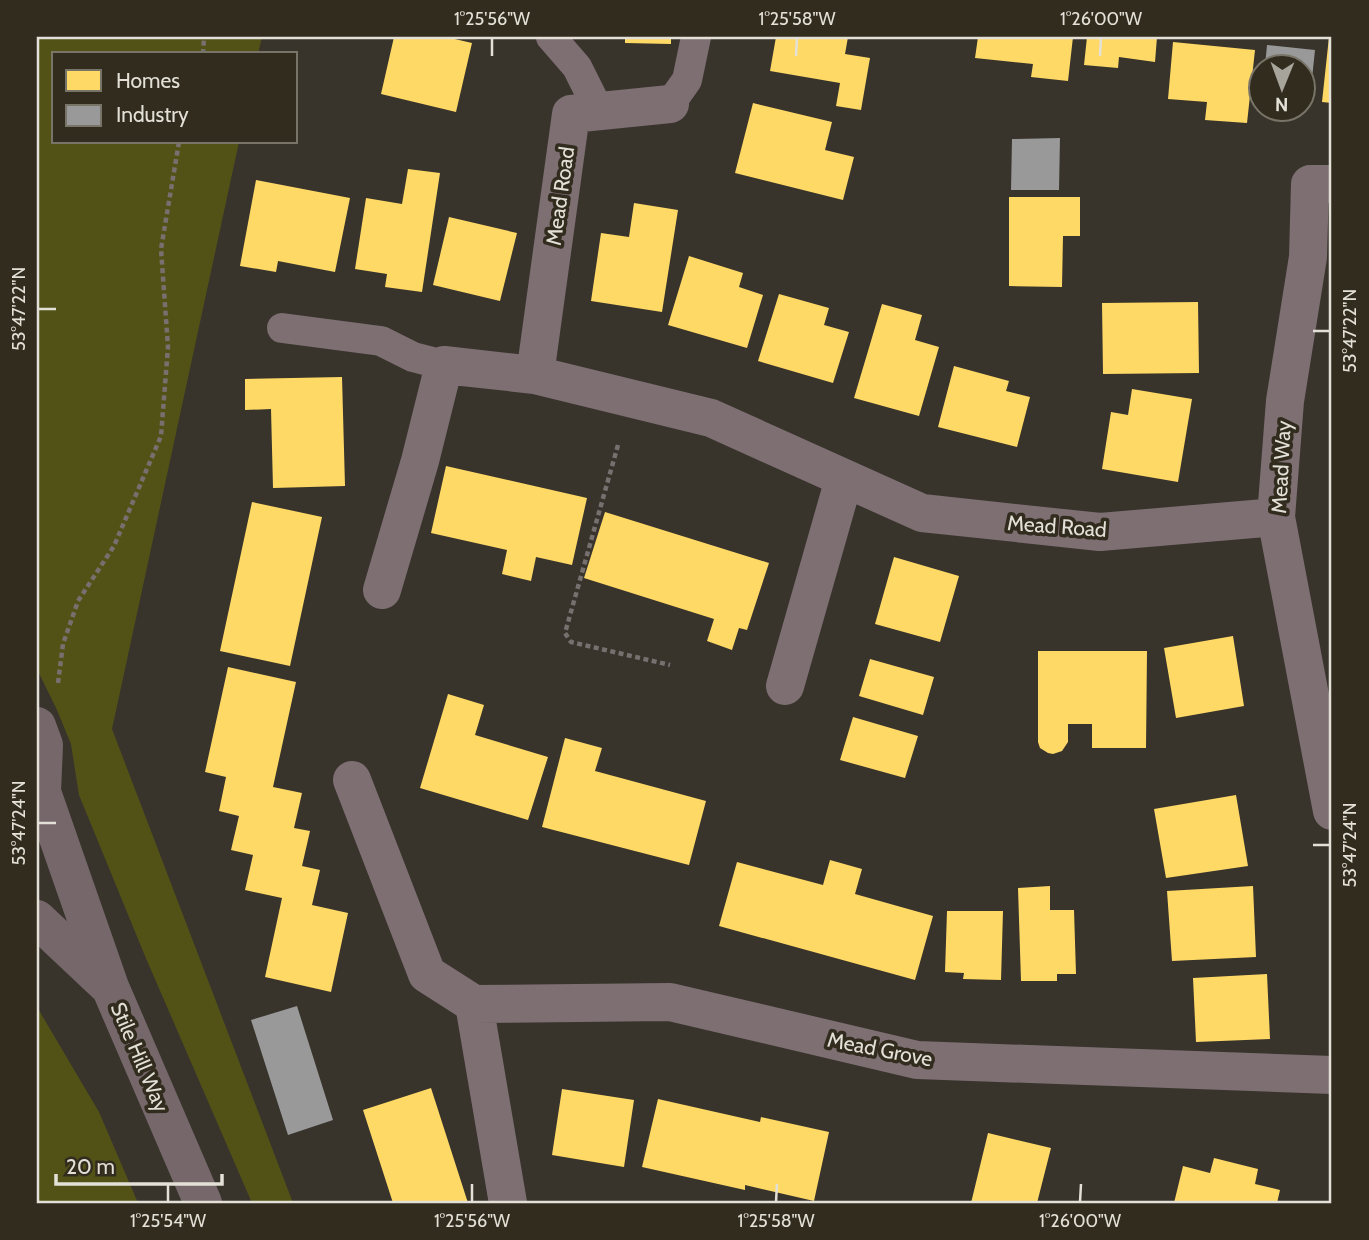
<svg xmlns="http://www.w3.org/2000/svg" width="1369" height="1240" font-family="Cabin,sans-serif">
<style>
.green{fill:#525217}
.homes{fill:#ffd966}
.industry{fill:#999}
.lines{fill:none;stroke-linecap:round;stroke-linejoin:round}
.path{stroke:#786f6f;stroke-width:4.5;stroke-dasharray:5 3.5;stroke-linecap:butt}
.lane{stroke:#7e6f73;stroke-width:30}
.street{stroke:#7e6f73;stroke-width:38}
.secondary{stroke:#75676a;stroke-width:38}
.ticks{fill:none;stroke:#e3e0d7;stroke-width:2.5}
.labels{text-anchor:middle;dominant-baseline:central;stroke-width:7;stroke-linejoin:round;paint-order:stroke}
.street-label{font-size:21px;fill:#e3e0d7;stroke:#322c1e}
.neatline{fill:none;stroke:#e3e0d7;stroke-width:2.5}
.ticks-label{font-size:18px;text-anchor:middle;fill:#e3e0d7}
</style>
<rect width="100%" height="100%" fill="#38342c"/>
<!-- green -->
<path class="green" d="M37 37H262L258 54H54V142H239L112 729 293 1203H252L145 956 79 795 71 744 57 710 37 669Z
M37 1007 99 1112 138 1203H37Z"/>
<!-- homes -->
<path class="homes" d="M394 37H446L472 43 456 112 381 94Z
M625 37H671V44L625 43Z
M776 37H848L845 54 870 58 861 110 836 106 840 83 770 71Z
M978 37H1073L1068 81 1031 77 1033 64 975 58Z
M1087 37H1157L1155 62 1119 57 1118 68 1084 65Z
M1329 37H1332V103L1322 102Z
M1173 42 1255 50 1247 123 1205 120 1207 102 1168 99Z
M753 103 832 122 825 150 854 157 843 200 735 173Z
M408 169 440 173 422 292 385 287 387 274 355 269 366 198 402 204Z
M256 180 350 198 335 272 278 261 276 272 240 266Z
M1009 197H1080V236H1063L1062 287 1009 286Z
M634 203 678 210 662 312 591 301 601 233 629 237Z
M449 217 517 233 500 301 433 285Z
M689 256 743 273 739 287 763 295 747 348 668 325Z
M779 294 829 308 824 325 849 332 833 383 758 361Z
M1198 302 1199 373 1103 374 1102 303Z
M882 304 922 315 915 340 939 347 919 416 854 398Z
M954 366 1009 381 1006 391 1030 397 1017 447 938 427Z
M342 377 345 486 273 488 271 409 245 410V379Z
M1132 389 1192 399 1178 482 1102 469 1111 412 1128 415Z
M446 466 587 498 572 565 536 557 531 581 502 574 507 550 431 533Z
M252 502 322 517 290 666 220 651Z
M605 512 769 563 747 630 739 628 732 650 707 641 714 619 584 578Z
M894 557 959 576 940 642 875 624Z
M1233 636 1244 706 1176 718 1164 648Z
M1038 651H1147L1146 748H1092V724H1068V742L1062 751 1053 754 1048 753 1040 748 1038 742Z
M870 659 934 677 923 715 859 696Z
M228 667 296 682 273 787 302 793 294 828 310 831 302 866 320 870 312 905 348 913 331 992 265 977 282 898 245 890 253 855 231 850 239 816 219 811 226 777 205 772Z
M448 694 484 705 475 735 548 757 528 820 420 788Z
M853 717 918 736 905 778 840 760Z
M565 738 602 748 595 771 706 801 689 865 542 827Z
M1236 795 1248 866 1166 878 1154 809Z
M830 860 862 869 855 894 933 916 915 980 719 926 737 862 823 885Z
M1050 886V910H1074L1076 974H1057V981H1021L1018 888Z
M1253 886 1256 957 1172 961 1167 891Z
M947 911H1003L1001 980 963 979 964 973 945 972Z
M1267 974 1270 1039 1196 1042 1193 978Z
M431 1088 468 1203H393L363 1110Z
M562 1089 634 1100 624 1167 552 1155Z
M658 1099 760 1122 761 1117 829 1132 814 1201 745 1185V1190L642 1167Z
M988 1133 1051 1148 1037 1203H971Z
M1214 1158 1258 1169 1255 1184 1280 1190 1277 1203H1174L1183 1166 1210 1173Z"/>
<!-- industry -->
<path class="industry" d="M1267 45 1315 50 1310 98H1302V66H1265Z
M1060 138 1059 190H1011L1012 139Z
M297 1006 333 1120 288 1135 251 1020Z"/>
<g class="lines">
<!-- path -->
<path class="path" d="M203 54 204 37
M618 445 565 633 571 642 670 665
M58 683 63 644 78 601 114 546 161 436 168 347 161 249 179 142"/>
<!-- lane -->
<path class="lane" d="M551 37 577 67 599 111
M670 104 687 80 696 37
M282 328 381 341 413 357 444 365"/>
<!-- street -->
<path class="street" d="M1332 184H1310L1308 257 1285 401 1276 517 1332 811
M535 375 571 114 670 104
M382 590 420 461 444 365 535 375 711 418 922 513 1100 532 1276 517
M785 686 844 479
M352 780 427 974 474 1004 670 1002 917 1060 1332 1075
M474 1004 508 1203"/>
<!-- secondary -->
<path class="secondary" d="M37 726 44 745 42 792 37 803
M42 792 110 987 203 1203
M37 919 106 984"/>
</g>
<!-- ticks -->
<path class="ticks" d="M492 56V38M796 56 797 38M1100 56 1101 38M38 309H56M1313 331H1330M38 823H56M1313 845H1330M168 1202V1184M472 1202V1184M776 1202 777 1184M1080 1202 1081 1184"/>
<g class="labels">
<!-- street labels -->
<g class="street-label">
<text transform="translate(560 196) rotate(-82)">Mead Road</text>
<text transform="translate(1281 467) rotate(-87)">Mead Way</text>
<text transform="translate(1057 526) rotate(4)">Mead Road</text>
<text transform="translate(880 1049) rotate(11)">Mead Grove</text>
<text transform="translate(140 1057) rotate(67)">Stile Hill Way</text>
</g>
</g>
<!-- border -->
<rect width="1369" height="1240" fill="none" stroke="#322c1e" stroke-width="77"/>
<!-- legend -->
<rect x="52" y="52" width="245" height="91" fill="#322c1e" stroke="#797468" stroke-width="2"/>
<rect x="66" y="70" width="35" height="21" fill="#ffd966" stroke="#797468" stroke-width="2"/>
<text x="116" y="88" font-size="21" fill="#e3e0d7">Homes</text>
<rect x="66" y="105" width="35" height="21" fill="#999999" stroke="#797468" stroke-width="2"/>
<text x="116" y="122" font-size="21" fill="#e3e0d7">Industry</text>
<!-- north arrow -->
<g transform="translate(1282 88) rotate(181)"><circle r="33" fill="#322c1e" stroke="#797468" stroke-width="2"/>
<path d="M0-5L12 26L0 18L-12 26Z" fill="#a7a49b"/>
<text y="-10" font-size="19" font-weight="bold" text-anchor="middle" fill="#e3e0d7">N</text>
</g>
<!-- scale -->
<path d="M56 1174v10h166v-10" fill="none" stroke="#e3e0d7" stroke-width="3.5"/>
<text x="66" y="1174" font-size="21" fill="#e3e0d7" stroke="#322c1e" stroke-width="5" paint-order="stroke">20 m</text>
<rect x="38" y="38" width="1292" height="1164" class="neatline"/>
<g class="ticks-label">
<text x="492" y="25">1°25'56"W</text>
<text x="797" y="25">1°25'58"W</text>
<text x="1101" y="25">1°26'00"W</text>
<text transform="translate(19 309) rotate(-90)" y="6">53°47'22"N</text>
<text transform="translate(1350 331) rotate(-90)" y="6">53°47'22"N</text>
<text transform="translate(19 823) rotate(-90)" y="6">53°47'24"N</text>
<text transform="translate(1350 845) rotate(-90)" y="6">53°47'24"N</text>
<text x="168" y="1227">1°25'54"W</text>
<text x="472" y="1227">1°25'56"W</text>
<text x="776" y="1227">1°25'58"W</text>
<text x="1080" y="1227">1°26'00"W</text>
</g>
</svg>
